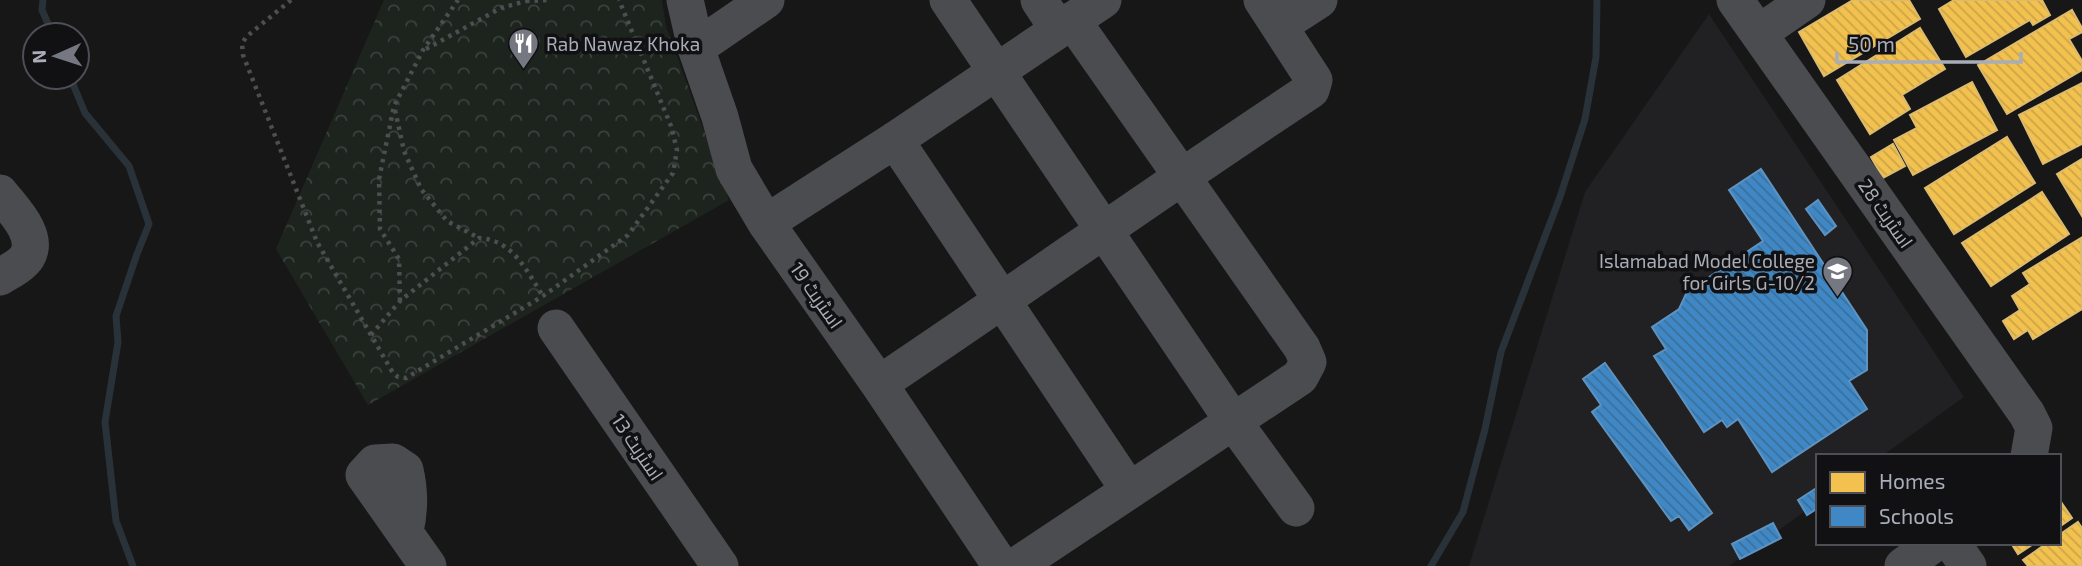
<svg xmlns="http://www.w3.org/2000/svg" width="2082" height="566" font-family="'Exo 2',Cairo,sans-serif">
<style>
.built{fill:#212123}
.forest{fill:url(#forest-crowns)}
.homes{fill:url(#homes-back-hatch);stroke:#dcbb6e;stroke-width:2}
.schools{fill:url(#schools-back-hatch);stroke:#5e93c1;stroke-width:2}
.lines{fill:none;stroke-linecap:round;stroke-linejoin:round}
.stream{stroke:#2a3239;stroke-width:7}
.path{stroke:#4d4e52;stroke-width:4.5;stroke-dasharray:3.5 5;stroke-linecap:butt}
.minor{stroke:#4b4c50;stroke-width:37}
.labels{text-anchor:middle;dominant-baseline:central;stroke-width:7;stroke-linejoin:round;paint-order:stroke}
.poi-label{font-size:19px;fill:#a8adb8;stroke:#111113;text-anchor:start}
.street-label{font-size:19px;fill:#a8adb8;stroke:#111113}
</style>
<defs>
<pattern id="forest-crowns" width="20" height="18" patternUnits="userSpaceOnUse" patternTransform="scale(1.75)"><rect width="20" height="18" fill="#1d241e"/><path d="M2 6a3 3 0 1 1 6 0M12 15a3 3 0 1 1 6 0" fill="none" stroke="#3b413d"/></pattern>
<pattern id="homes-back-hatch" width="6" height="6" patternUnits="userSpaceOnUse" patternTransform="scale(1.75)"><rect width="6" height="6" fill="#f2c14e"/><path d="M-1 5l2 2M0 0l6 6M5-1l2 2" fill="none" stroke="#cca549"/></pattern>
<pattern id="schools-back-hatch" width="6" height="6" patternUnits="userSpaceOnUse" patternTransform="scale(1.75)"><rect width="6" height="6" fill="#3f88c5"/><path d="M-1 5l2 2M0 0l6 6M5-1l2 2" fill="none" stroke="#3b6f9a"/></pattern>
</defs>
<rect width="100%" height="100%" fill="#171717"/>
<!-- built -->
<path class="built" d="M1709 14 1964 397 1882 456H1818V502L1729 566H1469L1585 192Z"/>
<!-- forest -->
<path class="forest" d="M384 0H662L666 26 729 200 368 405 276 249Z"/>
<!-- homes -->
<path class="homes" d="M1853 0H1909L1920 19 1824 76 1799 32Z
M1954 0H2042L2050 15 2033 25 2030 20 1966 57 1939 9Z
M2072 10 2082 28V32L2069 39 2082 61V70L2007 114 1978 65Z
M1920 28 1945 69 1902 95 1910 109 1870 134 1837 80Z
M1972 82 1997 130 1913 175 1894 140 1917 128 1910 115Z
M2082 83V144L2043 164 2019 115Z
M2007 137 2035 183 1954 234 1925 188Z
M1893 144 1905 166 1883 178 1871 157Z
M2082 159V216L2057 174Z
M2042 192 2069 234 1991 286 1962 243Z
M2081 238 2082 309 2033 339 2028 330 2014 339 2003 321 2020 310 2012 296 2030 284 2023 273Z
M2059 499 2072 518 2059 527Z
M2078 522 2082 528V566H2028L2023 560 2047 543H2059V535Z
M2011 543H2035L2018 554Z"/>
<!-- schools -->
<path class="schools" d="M1761 169 1867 330V370L1849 381 1867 409 1772 472 1738 419 1727 427 1722 420 1704 432 1654 356 1666 349 1652 327 1679 309 1687 292 1763 241 1729 190Z
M1818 200 1836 226 1825 235 1806 209Z
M1605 363 1712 513 1689 530 1679 516 1671 521 1592 412 1601 405 1583 379Z
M1818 487V508L1807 515 1798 500Z
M1773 523 1781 538 1740 559 1732 544Z"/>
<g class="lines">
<!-- stream -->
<path class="stream" d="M43 0 42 10 53 35
M70 77 85 113 129 166 149 224 137 254 116 316 118 342 105 422 116 521 133 566
M1431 566 1463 512 1485 429 1501 352 1560 197 1585 119 1596 57 1597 0"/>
<!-- path -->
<path class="path" d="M291 0 246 37 242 44 243 55 317 242 393 373 398 377 406 378 543 296 628 235 673 173 677 150 671 126 619 0
M526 1 549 0
M426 49 501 8 526 1
M395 110 404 151 421 189 447 221 479 238
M400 301 399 259 380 229 379 179 394 106 423 50 458 0
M371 335 400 301 479 238C513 240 526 270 543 296"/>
<!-- minor -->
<path class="minor" d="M685 0 696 48 720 117 734 169 766 223 879 384 1001 566
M948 0 1233 421 1296 508
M1039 0 1058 29
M1735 0 2027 414 2034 428 2029 456
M1279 26 1319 0
M1759 33 1807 0
M696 48 766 0
M895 140 1129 490
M0 193C12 209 40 235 27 257 22 265 8 272 0 277
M766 223 895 140 1103 0
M556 328 720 566
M879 384C1024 287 1165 186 1311 90L1314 80 1262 0
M405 531C410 510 410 491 405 470L393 462 375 463 364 475 428 566
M1952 543 1968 566
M1016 566 1300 377 1308 362 1302 348 1072 20
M1903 566 1935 543"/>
</g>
<!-- icons -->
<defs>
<symbol id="restaurant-pin" viewBox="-11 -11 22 30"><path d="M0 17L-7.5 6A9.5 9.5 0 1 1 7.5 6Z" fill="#757880" stroke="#111113"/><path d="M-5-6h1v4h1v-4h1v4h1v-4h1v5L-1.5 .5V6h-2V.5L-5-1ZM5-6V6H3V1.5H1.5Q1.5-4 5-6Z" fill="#fff"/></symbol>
<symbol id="school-pin" viewBox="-11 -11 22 30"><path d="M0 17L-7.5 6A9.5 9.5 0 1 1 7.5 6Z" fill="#757880" stroke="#111113"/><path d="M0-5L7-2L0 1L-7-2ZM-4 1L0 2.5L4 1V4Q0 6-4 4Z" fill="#fff"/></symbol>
</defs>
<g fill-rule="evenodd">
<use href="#restaurant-pin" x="506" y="26" width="35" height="47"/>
<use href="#school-pin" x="1820" y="254" width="35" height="47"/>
</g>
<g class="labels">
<!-- poi labels -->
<g class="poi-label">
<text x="546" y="43">Rab Nawaz Khoka</text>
<text x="1815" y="260" text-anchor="end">Islamabad Model College<tspan x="1815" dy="22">for Girls G-10/2</tspan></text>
</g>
<!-- street labels -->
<g class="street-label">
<text transform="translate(1886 213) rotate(55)">اسٹریٹ 28</text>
<text transform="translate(817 295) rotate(55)">اسٹریٹ 19</text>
<text transform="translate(638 447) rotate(56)">اسٹریٹ 13</text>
</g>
</g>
<!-- legend -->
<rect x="1816" y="454" width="245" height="91" fill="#111113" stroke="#4d4f55" stroke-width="2"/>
<rect x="1830" y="472" width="35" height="21" fill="#f2c14e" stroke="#4d4f55" stroke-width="2"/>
<text x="1879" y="489" font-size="21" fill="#a8adb8">Homes</text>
<rect x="1830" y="506" width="35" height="21" fill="#3f88c5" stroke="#4d4f55" stroke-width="2"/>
<text x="1879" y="524" font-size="21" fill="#a8adb8">Schools</text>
<!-- north arrow -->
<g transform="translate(56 56) rotate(267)"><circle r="33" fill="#111113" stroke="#4d4f55" stroke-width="2"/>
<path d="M0-5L12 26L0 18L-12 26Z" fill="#757880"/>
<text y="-10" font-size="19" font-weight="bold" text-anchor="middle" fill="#a8adb8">N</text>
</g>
<!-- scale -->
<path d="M1837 52v10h184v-10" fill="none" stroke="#a8adb8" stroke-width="3.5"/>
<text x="1848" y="52" font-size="21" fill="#a8adb8" stroke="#111113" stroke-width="5" paint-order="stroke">50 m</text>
</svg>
